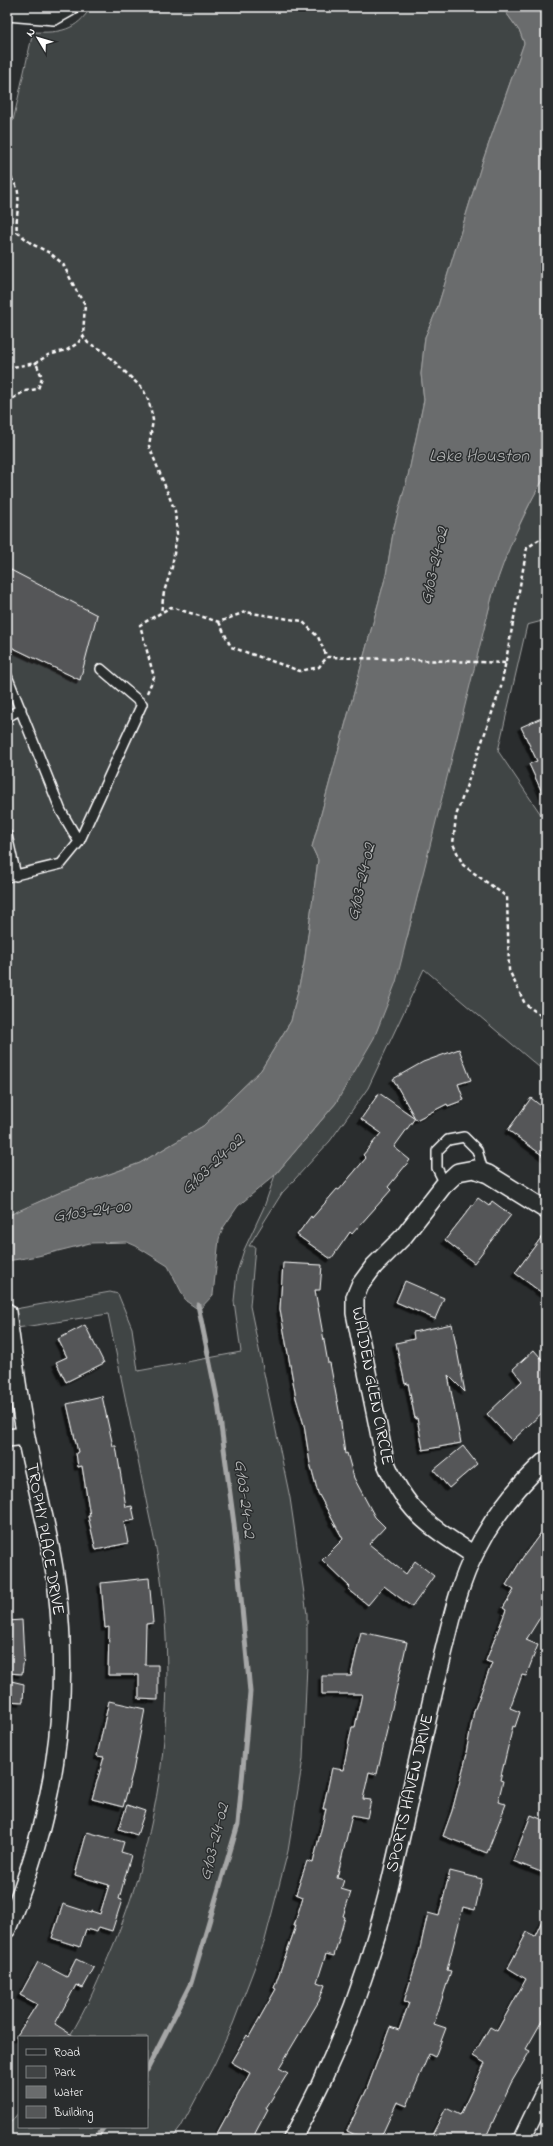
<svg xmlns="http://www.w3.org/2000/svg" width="553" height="2146" font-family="'Indie Flower',sans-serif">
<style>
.green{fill:#414445;stroke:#a0a2a2}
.water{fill:#6a6c6d;stroke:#a6a7a7}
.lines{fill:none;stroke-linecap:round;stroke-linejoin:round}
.stream{stroke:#a6a7a7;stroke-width:5}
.building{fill:#555758;stroke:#fff;filter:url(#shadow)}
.service-casing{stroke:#fff;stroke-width:12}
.minor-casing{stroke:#fff;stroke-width:20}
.path{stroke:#fff;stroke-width:2.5;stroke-dasharray:4 3;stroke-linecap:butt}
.service{stroke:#2a2d2e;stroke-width:9}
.minor{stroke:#2a2d2e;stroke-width:17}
.labels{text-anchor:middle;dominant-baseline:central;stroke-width:3;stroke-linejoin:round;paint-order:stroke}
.street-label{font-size:17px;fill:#fff;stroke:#2a2d2e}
.water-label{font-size:18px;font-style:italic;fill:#b4b6b6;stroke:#2a2d2e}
</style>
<defs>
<filter id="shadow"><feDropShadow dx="-3.5" dy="3.5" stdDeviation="0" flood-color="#0009"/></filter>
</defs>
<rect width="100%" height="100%" fill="#2a2d2e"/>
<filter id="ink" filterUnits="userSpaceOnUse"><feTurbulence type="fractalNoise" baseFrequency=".025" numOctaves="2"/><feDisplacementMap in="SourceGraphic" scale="8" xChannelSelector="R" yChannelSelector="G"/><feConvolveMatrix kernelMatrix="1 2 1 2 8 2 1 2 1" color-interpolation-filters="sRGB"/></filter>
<g filter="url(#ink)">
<!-- green -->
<path class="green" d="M91 7H502L520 32 524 43 482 163 437 309 425 337 421 374 424 400 408 476 394 527 386 575 312 847 318 860 304 964 291 1021 261 1070 203 1126 140 1163 63 1191 8 1216 7 120 13 121 33 32C60 33 76 31 91 7Z
M546 475V620L527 625 498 751 546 822V1073L424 969 368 1088 330 1141 282 1193 249 1246H255L250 1306 290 1498 307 1614V1664L303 1759 288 1851 265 1940 233 2024 214 2065 181 2127 172 2139H7V2127L19 2112V2127H147V2037H69C87 2009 100 1976 113 1946 163 1825 177 1700 160 1571 156 1544 149 1517 144 1490 132 1431 120 1372 108 1314L17 1328 15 1309 110 1292 118 1294 132 1328 138 1371 241 1352 234 1301 237 1272 244 1250 264 1207 275 1175 336 1103 407 938 464 703 493 593 507 551 534 495Z"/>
<!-- water -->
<path class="water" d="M502 7H546V475C523 512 507 551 493 593L396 982 374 1038 336 1103 275 1175 238 1206 223 1228 219 1239 213 1295 199 1310 186 1301 168 1266 136 1246 127 1242 90 1243 38 1256 7 1261V1216L63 1191 140 1163 203 1126 261 1070 291 1021 304 964 318 860 312 847 386 575 394 527 408 476 424 400 421 374 425 337 437 309 482 163 524 43 520 32Z"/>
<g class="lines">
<!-- stream -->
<path class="stream" d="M147 2070 191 1983 238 1824 250 1692 234 1524 218 1403 198 1305
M95 2139 104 2127"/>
</g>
<!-- building -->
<path class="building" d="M7 568 97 615 80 680 7 645Z
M546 716V801L529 764 537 761 521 727Z
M459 1049 471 1080 458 1084 464 1100 448 1106 447 1104 416 1120 393 1079 423 1062Z
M379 1093 415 1118 394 1147 410 1160 388 1187 391 1190 352 1234 350 1232 331 1259 297 1235 311 1216 312 1218 337 1189 339 1190 366 1158 363 1155 381 1133 361 1119Z
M531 1098 546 1110V1158L508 1130Z
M478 1198 489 1206 492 1201 511 1215 474 1263 445 1240Z
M546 1231V1296L515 1273Z
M283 1263 322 1265 320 1290H315L328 1363H330L340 1416 345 1454 347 1453 354 1478 375 1517 385 1527 369 1544 406 1574 415 1561 434 1576 412 1607 384 1586 368 1605 348 1589 350 1587 322 1560 343 1539 318 1493 310 1463 304 1425 296 1398 280 1309Z
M405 1281 444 1298 435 1319 396 1302Z
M452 1324 465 1392 448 1375 461 1443 423 1450 417 1418 415 1419 408 1383 405 1384 396 1343 414 1339 413 1332Z
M85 1325 104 1363 66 1382 56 1362 67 1357 58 1339Z
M534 1350 546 1364V1409L512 1441 487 1414 522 1381 513 1369Z
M102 1396 113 1446H116L126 1507 132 1506 135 1520 124 1522 128 1543 96 1550 88 1516H90L82 1466 78 1467 76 1453 78 1452 67 1404Z
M463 1446 477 1464 449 1488 434 1470Z
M546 1526V1608L526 1640 538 1645 526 1676 522 1675 510 1708 520 1712 515 1727 513 1726 500 1780 503 1781 498 1802 506 1804 487 1853 443 1836 452 1811 467 1754 466 1753 474 1711 492 1663 486 1661 506 1610 503 1608 514 1590 506 1585 523 1557Z
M149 1578 153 1623 146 1624 145 1665H158V1700L139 1699V1675H108L109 1627 105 1628 101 1583Z
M22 1620 24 1657 22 1674 7 1673V1621Z
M361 1632 407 1642 377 1774 369 1772 363 1799 371 1800 367 1818 352 1815 337 1878 344 1880 341 1889 351 1892 343 1916 345 1917 334 1956 326 1954 317 1982 325 1985 319 2001 279 2068 288 2073 266 2108 268 2109 252 2139H214L250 2073 231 2062 247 2035 249 2037 276 1989 274 1988 296 1926H294L303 1897 296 1894 307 1861 313 1863 326 1809H323L332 1768 343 1770 352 1727H355L362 1694H322V1676H351Z
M7 1680 24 1684 23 1702 7 1701Z
M109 1701 145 1709 133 1771 123 1807 92 1799 104 1757 97 1756Z
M127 1805 145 1811 137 1835 119 1829Z
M531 1815 546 1821V1874L513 1861Z
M87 1832 124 1842 121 1852 131 1855 119 1899 122 1900 112 1931 99 1927 97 1932 86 1929 80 1947 52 1938 63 1904 91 1913V1911L100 1914 109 1885 75 1875Z
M450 1871 482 1879 475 1910 463 1907 447 1970 451 1971 434 2024 446 2028 435 2057 429 2054 407 2106 397 2102 380 2139H365L347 2131 367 2089 390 2027 399 2030 409 2003 404 2002 419 1953 428 1913 439 1916Z
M546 1912V2014L526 2049 530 2051 511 2083 485 2139H430L446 2108 460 2115 485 2063 473 2056 490 2027 497 2031 526 1979 508 1968 527 1932 535 1936Z
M76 1959 94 1968 83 1988 76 1985 55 2024 75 2037H16L37 2004 20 1995 38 1962 67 1977Z"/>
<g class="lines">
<defs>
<path id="service" d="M7 676 61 811 79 842
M7 717 21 709
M7 835 16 876
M7 877 61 864 79 842 142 704 101 669
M445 1184 437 1168V1151L448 1140 464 1137 477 1150 483 1171"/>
<path id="minor" d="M7 12 54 16 70 7
M7 1312C13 1353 18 1395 26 1437 36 1487 51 1538 57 1589 71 1710 53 1817 7 1929
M7 1438 26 1436
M474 1555C428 1525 407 1513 385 1461L355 1313V1297L360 1285 374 1266 404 1236 443 1186 458 1172 474 1169 488 1174 546 1210
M292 2139C335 2062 367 1978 388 1892 406 1817 421 1741 440 1666 450 1628 457 1588 475 1553 492 1519 517 1486 546 1460
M522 2139 546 2089"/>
</defs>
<!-- service casing -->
<use href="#service" class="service-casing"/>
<!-- minor casing -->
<use href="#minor" class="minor-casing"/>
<!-- path -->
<path class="path" d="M7 172C10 177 15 183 17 188 21 200 15 218 17 232L32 244 50 253 63 264 78 294 85 304 83 336 88 343 102 350 143 389 149 402 153 420 149 446 175 511 177 534 172 567 164 592 161 613
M7 368 36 363 48 355 67 350 78 343 83 336
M7 402 25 391 38 389 42 377 36 363
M546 540 540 539 527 548 501 687 456 816 453 844 463 865 507 897 509 970 525 1004 546 1019
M219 622 231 647 300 671 319 667 327 657
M147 693 154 677 140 625 171 607 219 622 245 612 302 621 318 637 327 657 507 663"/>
<!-- service -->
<use href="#service" class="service"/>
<!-- minor -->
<use href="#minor" class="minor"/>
</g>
</g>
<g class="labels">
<!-- street labels -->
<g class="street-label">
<text transform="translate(372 1386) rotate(79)">WALDEN GLEN CIRCLE</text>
<text transform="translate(45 1539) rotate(80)">TROPHY PLACE DRIVE</text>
<text transform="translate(410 1793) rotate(-77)">SPORTS HAVEN DRIVE</text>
</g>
<!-- water labels -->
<g class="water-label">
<text x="479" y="457">Lake Houston</text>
<text transform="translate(435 566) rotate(-77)">G103-24-02</text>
<text transform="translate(362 882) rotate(-77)">G103-24-02</text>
<text transform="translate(213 1165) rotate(-43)">G103-24-02</text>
<text transform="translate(92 1212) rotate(-8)">G103-24-00</text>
<text transform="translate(244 1499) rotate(83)">G103-24-02</text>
<text transform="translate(215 1842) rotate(-76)">G103-24-02</text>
</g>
</g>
<!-- margin -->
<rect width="553" height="2146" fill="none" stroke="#2a2d2e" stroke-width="24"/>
<rect x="12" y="12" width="529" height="2122" fill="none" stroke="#fff" stroke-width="1.5" filter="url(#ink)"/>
<!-- legend -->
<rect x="18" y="2036" width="130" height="92" fill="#2a2d2e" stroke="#7f8182"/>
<rect x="26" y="2049" width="20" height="6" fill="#2a2d2e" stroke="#7f8182"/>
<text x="54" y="2056" font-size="12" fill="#ffffff">Road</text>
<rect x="26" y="2066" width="20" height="12" fill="#414445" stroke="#7f8182"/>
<text x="54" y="2076" font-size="12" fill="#ffffff">Park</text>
<rect x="26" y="2086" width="20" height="12" fill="#6a6c6d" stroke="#7f8182"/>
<text x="54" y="2096" font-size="12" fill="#ffffff">Water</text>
<rect x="26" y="2106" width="20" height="12" fill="#555758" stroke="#7f8182"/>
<text x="54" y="2116" font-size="12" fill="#ffffff">Building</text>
<!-- north arrow -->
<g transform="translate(38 38) rotate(308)" stroke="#2a2d2e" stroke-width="3" paint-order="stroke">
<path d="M0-3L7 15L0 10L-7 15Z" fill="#ffffff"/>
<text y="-6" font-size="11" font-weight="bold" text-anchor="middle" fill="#ffffff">N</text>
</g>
</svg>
